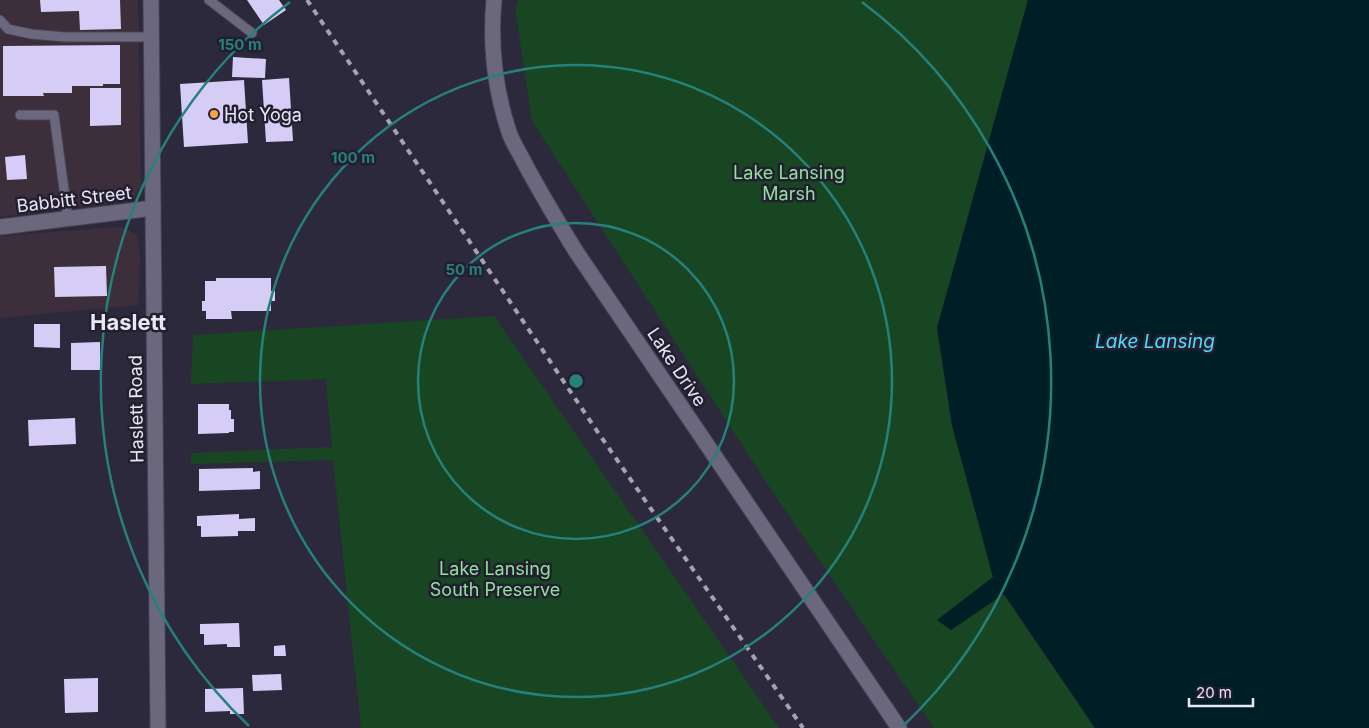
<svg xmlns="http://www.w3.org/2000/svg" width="1369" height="728" font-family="Inter,sans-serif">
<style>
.commercial{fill:#3d2e3b}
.green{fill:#184622}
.water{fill:#001e25}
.building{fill:#d6cdf6}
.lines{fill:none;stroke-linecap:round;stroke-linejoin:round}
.service-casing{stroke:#494454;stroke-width:11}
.minor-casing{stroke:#494454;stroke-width:17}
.tertiary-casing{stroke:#494454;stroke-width:17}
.service{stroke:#6b677d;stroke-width:9}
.minor{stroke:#6b677d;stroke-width:15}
.tertiary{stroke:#6b677d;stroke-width:15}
.rail{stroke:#a5a2b1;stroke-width:4;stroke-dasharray:6 6;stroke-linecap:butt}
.ring{fill:none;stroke:#25817b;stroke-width:2.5}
.poi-dot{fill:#f7a149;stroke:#231f31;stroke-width:2}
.labels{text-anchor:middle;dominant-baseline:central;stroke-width:5;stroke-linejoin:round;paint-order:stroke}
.poi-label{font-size:18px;fill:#e9e7f4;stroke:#231f31;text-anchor:start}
.park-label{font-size:18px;fill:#90e29c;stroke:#231f31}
.street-label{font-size:18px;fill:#e9e7f4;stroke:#231f31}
.water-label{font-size:19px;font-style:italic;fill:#4cdcf9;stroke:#231f31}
.district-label{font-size:22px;font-weight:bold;fill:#e9e7f4;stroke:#231f31}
.centre{fill:#25817b;stroke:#231f31;stroke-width:2.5}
.ring-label{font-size:15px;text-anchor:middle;font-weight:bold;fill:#25817b;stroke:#231f31;stroke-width:5;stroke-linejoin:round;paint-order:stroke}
</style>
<rect width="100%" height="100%" fill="#2d293c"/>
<!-- commercial -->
<path class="commercial" d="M0 0H138L141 186 135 196 128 201 0 217Z
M118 227 129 230 137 236 140 254 138 305 0 318V236Z"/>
<!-- green -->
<path class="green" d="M519 0H1028L937 328 952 425 993 577 951 630 1003 594 1095 728H934L768 485 532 121 515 8Z
M494 316 779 728H361L333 460 191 464V453L332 447 326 379 191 384 193 335Z"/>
<!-- water -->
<path class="water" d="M1028 0H1369V728H1095L1004 594 951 630 937 620 993 577 952 425 937 328Z"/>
<!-- building -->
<path class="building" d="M40 0H120L121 29 80 30 79 11 41 12Z
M247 0H279L286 10 264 25Z
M120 45V84H103V86H72V93H43L44 96H3V46Z
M233 57 266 59 265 78 232 77Z
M289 78 293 141 266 142 262 80Z
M244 80 248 143 184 147 180 84Z
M90 88H121V125L90 126Z
M25 155 27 179 7 180 5 157Z
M106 266 107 296 55 297 54 267Z
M216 278H271V291H275V301H271V311H231L232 319H206V311H202V301H205V281H216Z
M34 324H60V348L34 347Z
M100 342V370H71V343Z
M198 404H229V410H231V419H234V432H229V433L198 434Z
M75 418 76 444 29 446 28 420Z
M253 468V472L260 471V489L199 491V469Z
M239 514V519L255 518V531H238V536L201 537V526H197V516Z
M239 623 240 647H227V644L204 645V634H200V624Z
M285 645 286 656H274V646Z
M281 674 282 690 253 691 252 675Z
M98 678V712L65 713 64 679Z
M243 688 244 714H230V711L205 712V689Z"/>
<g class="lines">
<defs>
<path id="service" d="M209 0 252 33
M0 20 8 29 31 34 65 37H151
M20 115H54L68 219"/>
<path id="minor" d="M0 227 153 208"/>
<path id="tertiary" d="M151 0 158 728
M494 0C490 43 495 88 508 129 511 140 518 150 523 160 539 191 557 220 575 250L899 728"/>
</defs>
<!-- service casing -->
<use href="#service" class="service-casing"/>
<!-- minor casing -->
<use href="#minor" class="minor-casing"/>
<!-- tertiary casing -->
<use href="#tertiary" class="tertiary-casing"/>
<!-- service -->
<use href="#service" class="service"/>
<!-- minor -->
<use href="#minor" class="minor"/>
<!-- tertiary -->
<use href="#tertiary" class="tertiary"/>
<!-- rail -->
<path class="rail" d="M307 0 597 431 803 728"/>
</g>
<!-- distance rings -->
<g class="ring">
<circle cx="576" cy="381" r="158"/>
<circle cx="576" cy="381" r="316"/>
<path d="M249 726A475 475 0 0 1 290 2M862 2A475 475 0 0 1 903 726"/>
</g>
<!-- markers -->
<circle class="poi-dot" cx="214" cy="114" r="5"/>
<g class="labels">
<!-- poi labels -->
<g class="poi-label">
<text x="224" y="114">Hot Yoga</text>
</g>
<!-- park labels -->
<g class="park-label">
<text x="789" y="172">Lake Lansing<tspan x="789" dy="21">Marsh</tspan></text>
<text x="495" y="568">Lake Lansing<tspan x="495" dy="21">South Preserve</tspan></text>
</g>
<!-- street labels -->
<g class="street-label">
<text transform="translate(74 199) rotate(-7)">Babbitt Street</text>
<text transform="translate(677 367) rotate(56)">Lake Drive</text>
<text transform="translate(136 409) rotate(-91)">Haslett Road</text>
</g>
<!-- water labels -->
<g class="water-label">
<text x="1155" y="341">Lake Lansing</text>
</g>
<!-- district labels -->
<g class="district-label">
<text x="128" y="322">Haslett</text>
</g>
</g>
<circle cx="576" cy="381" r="8" class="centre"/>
<g class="ring-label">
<text x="240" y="50">150 m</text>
<text x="353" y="163">100 m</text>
<text x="464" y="275">50 m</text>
</g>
<!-- scale -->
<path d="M1189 698v8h64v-8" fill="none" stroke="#e9e7f4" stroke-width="2.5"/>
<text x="1196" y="698" font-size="15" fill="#e9e7f4" stroke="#231f31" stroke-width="4" paint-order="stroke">20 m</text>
</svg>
